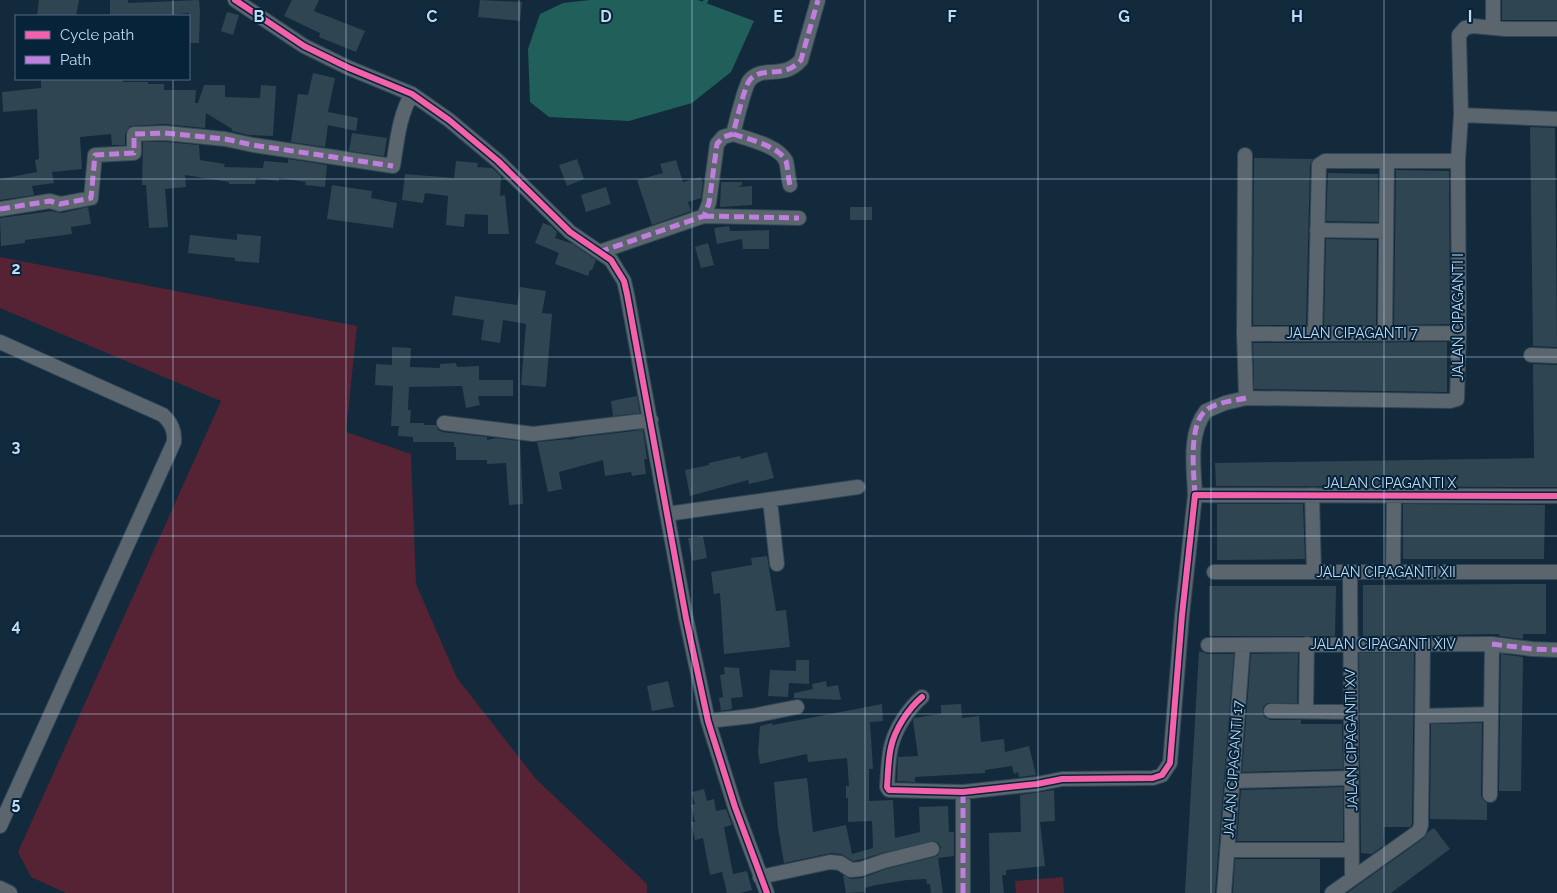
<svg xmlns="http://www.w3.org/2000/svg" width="1557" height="893" font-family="Raleway,sans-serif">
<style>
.green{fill:#562334}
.water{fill:#205f5a}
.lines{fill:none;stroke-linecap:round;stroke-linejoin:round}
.stream{stroke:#205f5a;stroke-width:4.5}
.building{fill:#2f4552}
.street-casing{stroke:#314656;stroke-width:16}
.street{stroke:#5a656d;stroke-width:14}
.quiet{stroke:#c07fdc;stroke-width:5;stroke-dasharray:10 5;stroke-linecap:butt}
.cycleway-casing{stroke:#06233a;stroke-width:9}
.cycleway{stroke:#f560ab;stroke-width:6}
.grid{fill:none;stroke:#c0dcf5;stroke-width:1;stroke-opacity:0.55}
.labels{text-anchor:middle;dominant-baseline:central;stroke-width:4;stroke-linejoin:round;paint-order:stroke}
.street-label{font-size:14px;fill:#c0dcf5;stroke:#06233a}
.grid-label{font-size:16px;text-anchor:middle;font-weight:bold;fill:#c0dcf5;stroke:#06233a;stroke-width:4;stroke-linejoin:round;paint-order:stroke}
</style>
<rect width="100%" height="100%" fill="#122a3c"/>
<!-- green -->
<path class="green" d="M0 257 357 326 346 432 411 454 416 584 457 678 536 779 647 884V893H66L31 877 18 852 221 401 0 308Z
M1063 877 1064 893H1016L1015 881Z"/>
<!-- water -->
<path class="water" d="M590 0H698L754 21 731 72 692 103 629 121 549 117 530 102 528 49 540 14 563 3Z"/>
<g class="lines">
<!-- stream -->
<path class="stream" d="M705 2 706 0"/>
</g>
<!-- building -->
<path class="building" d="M39 0H79L76 16H37Z
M110 0H128V3L199 0 200 12 199 43H189V13L159 16H110Z
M292 0H319L314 11 365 31 356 52 319 37 320 33 284 16Z
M480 0 522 2 520 21 478 17Z
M1502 0H1557V20H1502Z
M227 12 239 15 233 35 221 31Z
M313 73 335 78 328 112 358 118 356 131 328 125 325 147 291 142 298 94 308 95Z
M41 79H123V82H148V84H164V90H196L195 103H198L204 85H225V97L260 98 261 85 276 86 273 136 248 135 232 131V129L206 113 205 128 165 124 130 126 125 134V145H112L111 134 80 137 82 169 52 172 54 183 32 186 34 195 0 200V179L37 172 35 160 39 159 37 109 3 112 2 92 41 88Z
M1530 127 1555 128 1557 347 1533 346Z
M352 133 387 138 384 156 349 151Z
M143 142H165L199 145 200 160 225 164 224 167 263 168 264 161 288 163V159L327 165 325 187 305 185 306 182 279 178V181L256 178 255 184H229V182L185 175 186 187 165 189 168 227 149 228 146 185H142Z
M1254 158 1313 159 1310 165 1306 325H1253Z
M577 159 584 179 567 186 559 165Z
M676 160 683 182 700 177 703 182 701 198 688 202 691 211 652 225 637 180 663 173 660 164Z
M456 161 478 163 477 167 492 168 501 176 500 196 505 195 509 234H488V215L465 214 464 227 446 225 448 196 425 193 423 203 402 200 405 174 454 178Z
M1396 170 1449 171 1450 324 1394 325Z
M1328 173 1378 174V222L1326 221Z
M721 182H742V185L738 187 752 186V205L720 207Z
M332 185 372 191 371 198 397 203 393 228 327 219Z
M606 187 611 204 586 212 581 195Z
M88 207 91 224 71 227 72 234 25 240V243L1 246 0 218 52 211 62 213Z
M850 207H872V220H850Z
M543 223 551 226 557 232 555 238 573 244 596 260 592 270H590L588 276 555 264 559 253 535 243Z
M729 226 730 231 769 230V249H743L742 239 717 244 714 228Z
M237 234 261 236 259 263 235 261V258L188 253 190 235 237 240Z
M1326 239 1377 240 1376 325H1324Z
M708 243 714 265 701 268 695 247Z
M520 287 546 291 542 313 552 314 546 387 521 385 526 324 503 320 500 343 481 340 484 320 452 315 455 296 517 305Z
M1447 342V392L1254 389 1253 343Z
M392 347 411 348 410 367 440 368V364L456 363 457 367 479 366V380H513V396H478L480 405 466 408 462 386 409 387 408 410H411L410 423H424V425H436L438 430 442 432 487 437V440L496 438 520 441 523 504 509 505 506 463 487 464V460H456V447H454V442H413V437L398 436 399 426H391L393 386 375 385 376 364 392 365Z
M1533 364 1557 365V487L1216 486 1215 463 1534 458Z
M637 396 640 413 613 416 611 401Z
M643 430 647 459H644L646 474 632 476 631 472 605 476 603 460 559 472 562 489 548 492 537 442 569 439V440L581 437Z
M767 452 774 478 749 484 748 480 690 496 685 470 709 465V463L740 456 741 459Z
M1217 504H1303L1305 559 1217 560Z
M1403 504 1545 505 1544 559H1403Z
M703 536 707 558 692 561 688 538Z
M767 556 776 611 786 610 790 647 724 654 720 593 714 594 711 572 752 565 751 558Z
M1546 584V634H1523V639L1499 636V634L1363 636V585Z
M1209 586H1336L1335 636H1209Z
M1199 651 1208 654H1234L1215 893H1185Z
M1298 653 1297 703H1267L1263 707V715L1266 718 1271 720H1301V724H1342L1343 769 1242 772 1251 654Z
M1359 653H1414L1412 824 1410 827H1384L1383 846 1372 854 1361 853Z
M1501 654 1523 657 1521 791H1499Z
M796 660H809V684L789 683 788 697 768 696 770 670 796 671Z
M724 667 739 668 743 697 731 698 732 709 721 711 719 698 723 697 720 675 725 674Z
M668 681 674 707 652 711 647 686Z
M826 681 827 687 838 685 841 700 794 698V693L813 689 812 684Z
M882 704 883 721 870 722 873 769H869V801L893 800 895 838 920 832 919 807 948 806 949 832H954V856L938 858 943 893H931L930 884H927L926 879 907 880 876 885 865 888V892L846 893 843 875 851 879 862 878 886 869 934 857 938 855 941 847 938 843 934 841 882 853 859 860 853 861 841 854 831 853 784 863 778 828 774 782 807 778 813 832 846 825 852 854 873 848 872 821 848 822V798H846V786H849L847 758 808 762 807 754 760 764 758 752 760 726 772 723 773 725Z
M961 704 962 718 979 716 981 742 1004 739 1005 752 1029 746 1036 775 1019 777 1018 772 1014 774 1012 766 985 770V773L915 777V782L897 781 898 757 918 756 913 721 914 718 941 714V705Z
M1482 723 1481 795 1483 800 1487 803V820L1430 819 1431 724Z
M1343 787V841H1237L1241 790Z
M704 789 707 801 714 799 716 811 726 809 732 825 724 827 733 874 747 871 752 890 740 893H727L722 872 710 875 703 838 695 840 691 822H695L691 805 695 804 692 792Z
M1054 790 1055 821 1040 822 1045 866 1006 870V875H1002L1004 893H990L989 833 1021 832 1020 795Z
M1434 828 1450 849 1391 893H1347L1424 838 1428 832Z
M1235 859H1320V893H1233Z"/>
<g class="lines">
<defs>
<path id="street" d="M235 0 304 46 349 68 412 94 449 120 498 161 570 232 611 260 624 281 627 294 686 618 708 721 735 807 767 893
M1493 28V0
M1461 115 1557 119
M733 134C748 139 779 146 786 161 788 168 788 178 790 185
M1245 155 1244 334 1246 398
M0 209 50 201 60 204 91 198 95 155 134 153V134L165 133 225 139 253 145 393 166C397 142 399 115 412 94
M704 216 799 218
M1317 230 1386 231
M599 252 704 216 709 203 717 144 723 137 733 134C736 123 744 89 749 81 762 64 783 81 801 60L818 0
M1315 333 1319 165 1325 161H1458
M1385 333 1387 161
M1244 334 1459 333
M0 342 163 415C171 423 175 430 174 442L0 826
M1531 355 1557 356
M444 423 533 434 651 420
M1195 495C1194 468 1188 434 1206 411L1225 403 1246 398 1450 401 1457 399 1459 333 1458 161 1461 115 1459 35 1465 28 1473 26 1505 29H1557
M1312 495 1314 572
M770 500 777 564
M667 514 858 487
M1393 571 1394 495
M1214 572H1557
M1350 572 1352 878
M1208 645 1492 644 1532 649 1557 650
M922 697C908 709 895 729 891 747 888 760 888 774 887 787L889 790 963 792 1037 784 1062 779 1153 778 1162 775 1170 763 1182 615 1195 495 1557 496
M1271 711 1351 712
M1306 711 1307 644
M1422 716 1491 714
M708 721 752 716 797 707
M1232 781 1351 778
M1490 795 1492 644
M1227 850H1352
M760 877 830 862 840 863 851 870 861 869 884 861 932 849
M0 888 10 893
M963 893V792
M1224 893 1243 645
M1332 893 1415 834 1419 831 1421 825 1423 643"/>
</defs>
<!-- street casing -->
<use href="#street" class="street-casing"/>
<!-- street -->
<use href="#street" class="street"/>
<!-- quiet -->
<path class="quiet" d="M733 134C748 139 779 146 786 161 788 168 788 178 790 185
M0 209 50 201 60 204 91 198 95 155 134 153V134L165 133 225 139 253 145 393 166
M704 216 799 218
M599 252 704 216 709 203 717 144 723 137 733 134C736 123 744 89 749 81 762 64 783 81 801 60L818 0
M1195 495C1194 475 1188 426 1205 411 1215 402 1234 401 1246 398
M1492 644 1532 649 1557 650
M963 893V792"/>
<defs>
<path id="cycleway" d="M235 0 304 46 349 68 412 94 449 120 498 161 570 232 611 260 624 281 627 294 686 618 708 721 735 807 767 893
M922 697C908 709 895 729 891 747 888 760 888 774 887 787L889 790 963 792 1037 784 1062 779 1153 778 1162 775 1170 763 1182 615 1195 495 1557 496"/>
</defs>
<!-- cycleway casing -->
<use href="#cycleway" class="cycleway-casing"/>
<!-- cycleway -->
<use href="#cycleway" class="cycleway"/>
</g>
<!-- grid -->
<path class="grid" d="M173 0V16M346 0V893M519 0V893M692 0V893M865 0V893M1038 0V893M1211 0V893M1384 0V893M173 79V893M0 179H1557M0 357H1557M0 536H1557M0 714H1557"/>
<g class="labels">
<!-- street labels -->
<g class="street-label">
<text transform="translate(1458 317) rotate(-90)">JALAN CIPAGANTI I</text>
<text x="1352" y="333">JALAN CIPAGANTI 7</text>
<text x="1390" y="483">JALAN CIPAGANTI X</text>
<text x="1386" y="572">JALAN CIPAGANTI XII</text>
<text x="1383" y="644">JALAN CIPAGANTI XIV</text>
<text transform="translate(1351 740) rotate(-91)">JALAN CIPAGANTI XV</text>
<text transform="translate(1233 769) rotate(-86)">JALAN CIPAGANTI 17</text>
</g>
</g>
<g class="grid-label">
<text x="259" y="22">B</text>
<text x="432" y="22">C</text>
<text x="606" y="22">D</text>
<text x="778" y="22">E</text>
<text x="952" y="22">F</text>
<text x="1124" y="22">G</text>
<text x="1297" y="22">H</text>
<text x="1470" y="22">I</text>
<text x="16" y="274">2</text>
<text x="16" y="452">3</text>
<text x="16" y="631">4</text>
<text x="16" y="809">5</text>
</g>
<!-- legend -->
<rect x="15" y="15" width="175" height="65" fill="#06233a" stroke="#506d85"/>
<rect x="25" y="31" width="25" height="8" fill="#f560ab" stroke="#506d85"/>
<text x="60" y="40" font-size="15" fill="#c0dcf5">Cycle path</text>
<rect x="25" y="56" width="25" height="8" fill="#c07fdc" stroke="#506d85"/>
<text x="60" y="65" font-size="15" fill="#c0dcf5">Path</text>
</svg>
